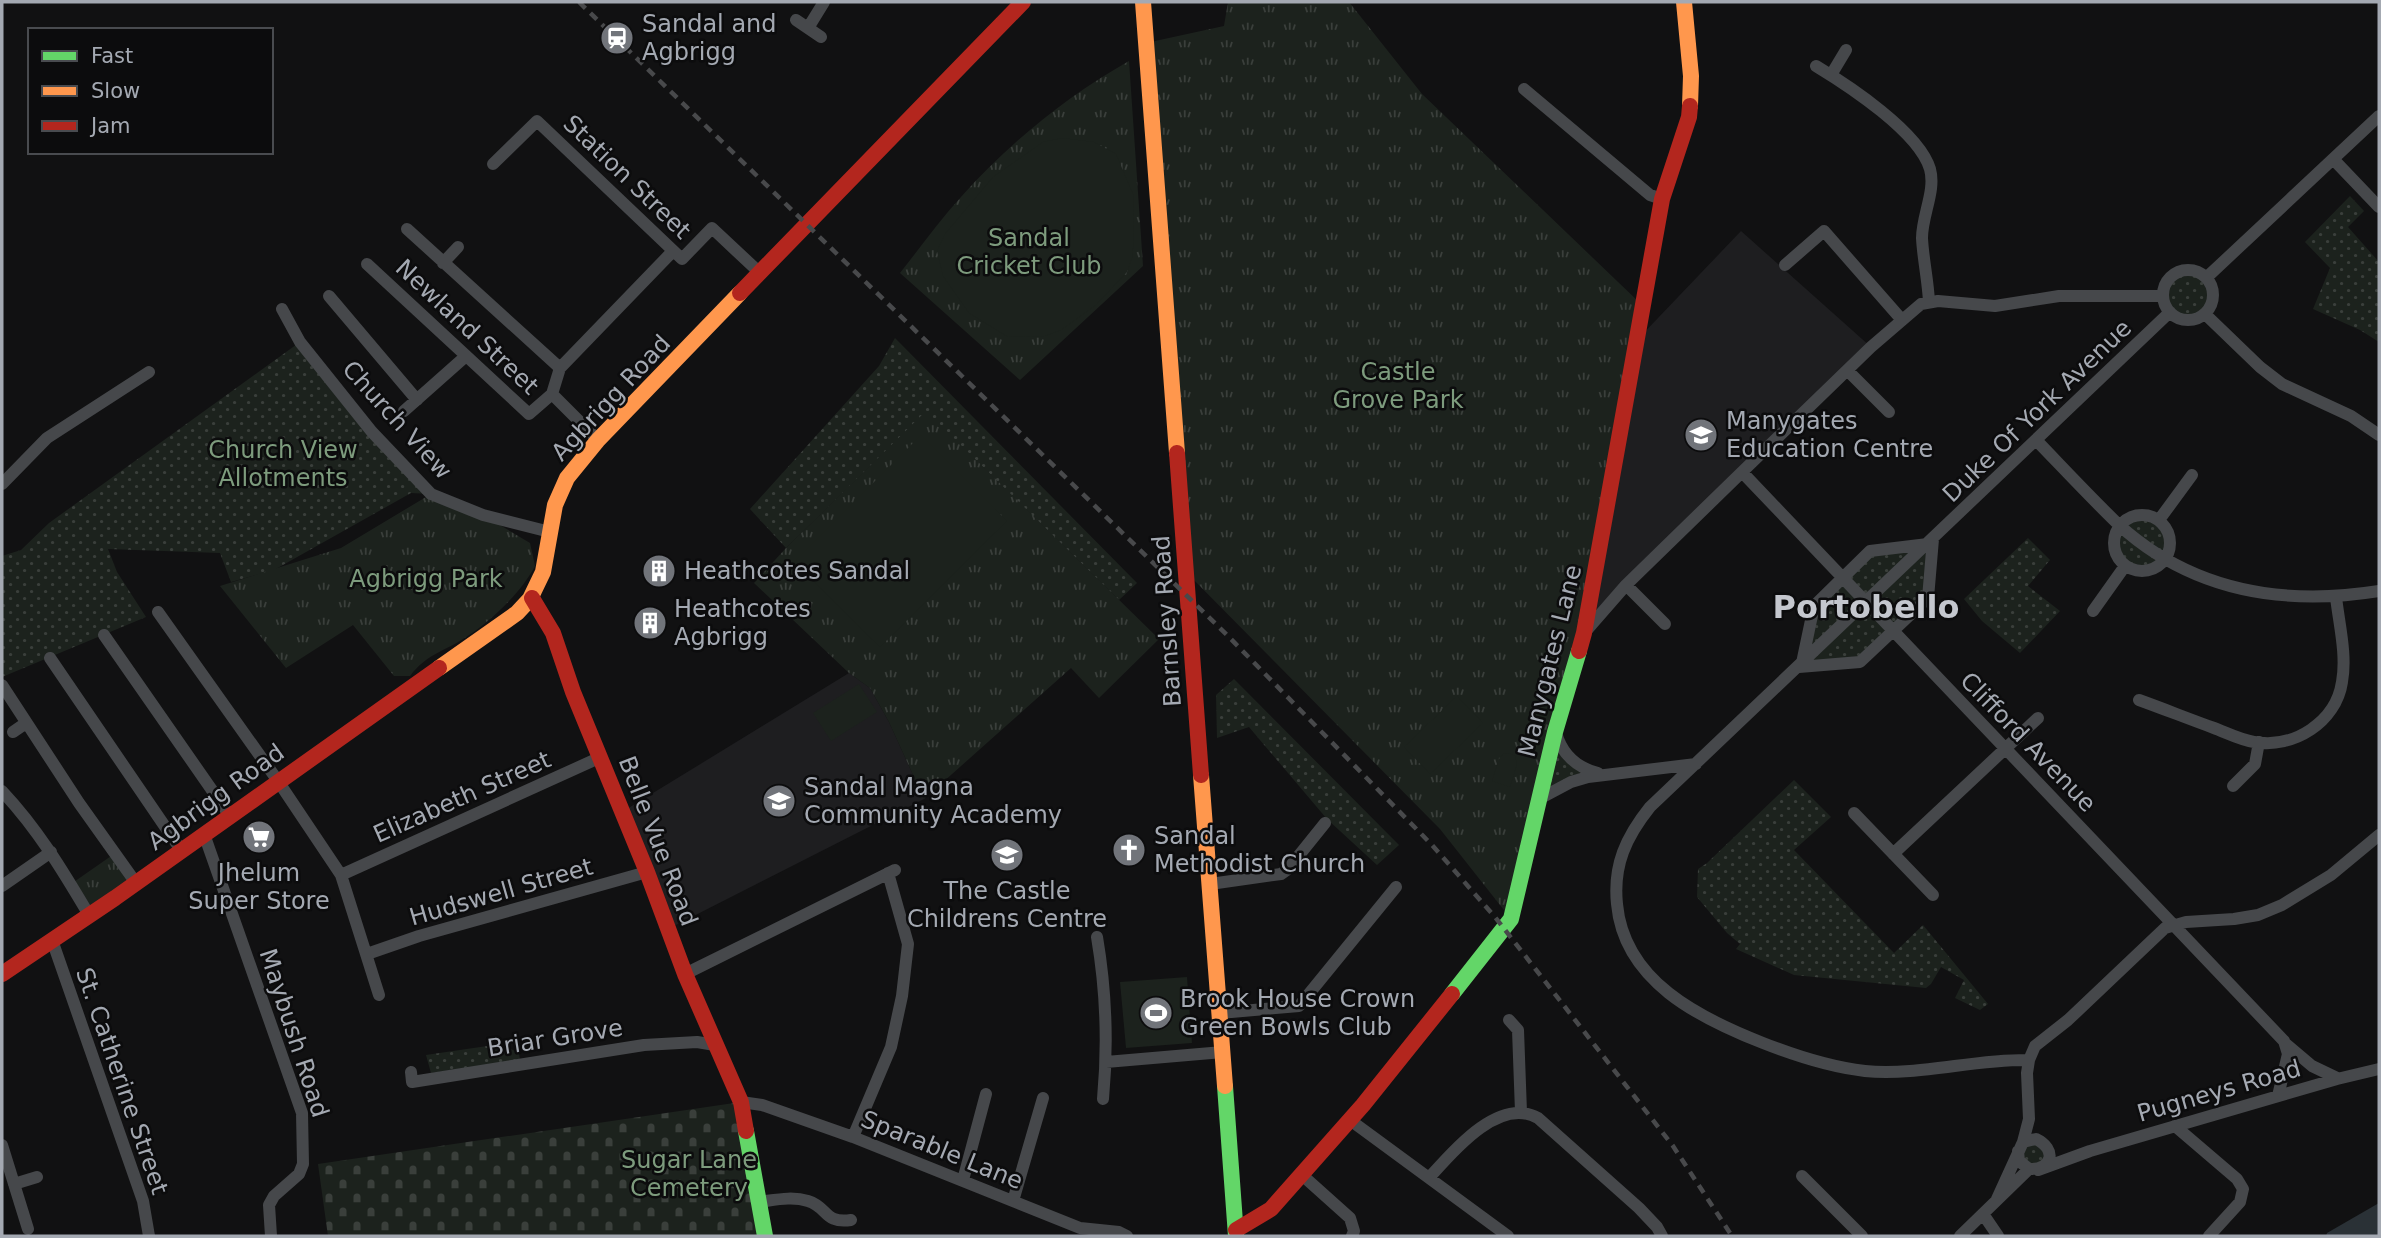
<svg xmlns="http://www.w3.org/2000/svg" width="2381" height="1238" font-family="'DejaVu Sans',sans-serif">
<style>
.built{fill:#1e1e20}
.grass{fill:url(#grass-dots)}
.cemetery{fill:url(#cemetery-stones)}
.park{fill:url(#park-tufts)}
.pitch{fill:#1c221d}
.water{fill:#2a3136}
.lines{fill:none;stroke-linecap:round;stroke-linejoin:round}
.street{stroke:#46484b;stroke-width:12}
.fast{stroke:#63d668;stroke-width:16}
.slow{stroke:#ff974d;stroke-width:16}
.jam{stroke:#b3261e;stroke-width:16}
.rail{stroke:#48494b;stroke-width:4.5;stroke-dasharray:9 7;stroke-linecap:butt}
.labels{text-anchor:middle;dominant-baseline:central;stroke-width:5;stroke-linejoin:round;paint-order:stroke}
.poi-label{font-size:24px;fill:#a4a9b2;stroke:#0c0c0d;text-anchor:start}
.street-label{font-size:24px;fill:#a4a9b2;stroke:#0c0c0d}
.park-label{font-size:24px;fill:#7d9b7d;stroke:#0c0c0d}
.district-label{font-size:32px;font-weight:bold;fill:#c4c7ce;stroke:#0c0c0d}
</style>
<defs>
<pattern id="grass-dots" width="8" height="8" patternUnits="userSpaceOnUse" patternTransform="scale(1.75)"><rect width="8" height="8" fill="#1c221d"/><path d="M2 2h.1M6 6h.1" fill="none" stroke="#3a3f3b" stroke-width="1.8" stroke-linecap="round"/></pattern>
<pattern id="cemetery-stones" width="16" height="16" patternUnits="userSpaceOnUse" patternTransform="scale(1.75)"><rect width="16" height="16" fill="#1c221d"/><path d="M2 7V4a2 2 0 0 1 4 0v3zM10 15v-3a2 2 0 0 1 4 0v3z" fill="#3a3f3b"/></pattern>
<pattern id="park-tufts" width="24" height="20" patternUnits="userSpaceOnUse" patternTransform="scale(1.75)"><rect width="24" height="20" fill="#1c221d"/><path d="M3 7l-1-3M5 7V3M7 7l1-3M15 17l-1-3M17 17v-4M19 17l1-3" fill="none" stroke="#3a3f3b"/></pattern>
</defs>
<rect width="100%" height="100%" fill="#111112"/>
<!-- built -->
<path class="built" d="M1741 231 1871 347 1584 633 1637 340Z
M849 673 870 688 889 722 924 799 668 929 622 812Z"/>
<!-- grass -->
<path class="grass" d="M2350 196 2364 211 2348 227 2379 262V342L2360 330 2313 309 2330 268 2305 242Z
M2163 295a25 25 0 1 1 50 0a25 25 0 1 1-50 0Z
M895 338 1137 583 1119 600 926 412 786 548 750 509 879 366Z
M300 342 431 494 411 493 274 570 231 582 220 553 108 549 117 572 146 617 2 677V556L21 550 49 523Z
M2114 543a28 28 0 1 1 56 0a28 28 0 1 1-56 0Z
M2028 538 2050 560 2028 586 2060 611 2020 653 1982 621 1964 599Z
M1928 544V598L1860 662 1802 663 1814 606 1870 551Z
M1234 679 1399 845 1377 865 1327 819 1249 727 1217 738 1216 695Z
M1555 732 1587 770 1548 792Z
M1794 780 1831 817 1794 850 1894 953 1923 925 1988 1004 1980 1010 1955 998 1964 980 1941 967 1931 984 1926 988 1794 975 1736 949 1740 944 1727 933 1697 897 1698 869 1707 863Z
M501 1044 519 1053 520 1060 431 1073 426 1055Z
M2036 1139 2049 1160 2023 1166V1142Z"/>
<!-- cemetery -->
<path class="cemetery" d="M741 1102 765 1236H328L318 1164Z"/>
<!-- park -->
<path class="park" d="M1228 2H1349L1422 94 1642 305 1614 472 1511 919 1440 829 1188 574 1146 43 1224 26Z
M1129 61 1143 266 1020 380 900 273C920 248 939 221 961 197 1008 144 1067 96 1129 61Z
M926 411 1159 639 1099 698 1071 668 924 799 889 722 870 688 849 673 754 583 786 548Z
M431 494 483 515 530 543 535 566C521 593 489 623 463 639 441 653 427 654 410 676H394L353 625 286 668 220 586 341 548Z
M114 854 136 883 89 915 71 884Z"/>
<!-- pitch -->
<path class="pitch" d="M1062 138 1094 142 1116 154 1133 194 1134 239 1132 258 1127 272 1096 305 1061 330 1045 336 1008 337 969 313 943 276 937 251 945 234 993 177 1043 142Z
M921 435 1007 521 880 647 794 562Z
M859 684 877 712 831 741 813 713Z
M1457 696 1483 723 1430 774 1404 747Z
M1509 753 1515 756 1517 764 1510 787 1492 781 1499 759 1503 754Z
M1187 977 1192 1043 1126 1048 1120 982Z"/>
<!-- water -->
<path class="water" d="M2379 1203V1236H2326L2327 1233Z"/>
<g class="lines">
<!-- street -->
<path class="street" d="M796 20 821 37
M808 28 824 2
M1816 66C1849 86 1919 132 1930 169 1936 191 1922 215 1922 238 1923 259 1928 280 1929 302
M1831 75 1846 50
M1524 89 1650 195 1662 199
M2334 160 2379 207
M493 164 537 121 682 259 712 228 761 274
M407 229 560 368
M443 263 458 247
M367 264 529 414 552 394 598 440
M1785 265 1824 231 1902 320
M2163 295a25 25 0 1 1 50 0a25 25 0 1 1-50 0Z
M2206 278 2379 116
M329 296 417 400
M282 309 300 342 372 432 431 494 483 515 550 532
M2170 312 1650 807C1626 837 1613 865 1617 904 1624 981 1699 1018 1763 1043 1796 1056 1829 1067 1865 1071 1919 1076 1974 1059 2029 1060L2035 1046 2068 1020 2165 928 2186 922 2234 919 2258 915 2282 905 2331 875 2379 835
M2205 314 2260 367 2282 384 2351 416 2379 435
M1848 371 1889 412
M552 394 560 368 673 251
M404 411 466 356
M2037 441C2064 469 2091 498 2119 525 2193 592 2284 606 2379 591
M1742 472 2284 1041 2288 1054 2278 1096
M2 484 47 438 149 372
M2114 543a28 28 0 1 1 56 0a28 28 0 1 1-56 0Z
M2159 520 2192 475
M1626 585 1665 624
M2093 611 2125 566
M158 612 278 781 341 875 379 995
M1585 632 1626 585 1742 472 1871 347 1921 304 1938 301 1995 306 2059 296H2163
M104 635 230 816
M50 658 181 850
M1802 663 1814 606 1870 551 1928 544
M1799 667 1860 662 1928 598 1933 539
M2 685 79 803 136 883
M2139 700C2164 709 2189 719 2214 728 2227 733 2241 740 2254 742 2294 749 2336 722 2342 682 2347 655 2339 624 2336 597
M13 732 26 723
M1556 733C1562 754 1577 768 1598 773
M2233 786 2255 764 2259 742
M2 791C37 828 63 871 89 915
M1539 799 1571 782 1588 777 1696 764
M1854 813 1933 895
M204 834 302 1113 303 1164 299 1174 274 1196 269 1205 271 1236
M1893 854 2038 718
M341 875 601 757
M1210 884 1281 874 1288 869 1325 823
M2 886 51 852
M1097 937C1106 990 1108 1045 1103 1099
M52 940 143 1201 149 1236
M367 954 419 936 647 872
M685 974 895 870
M1220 1013 1299 1006 1396 887
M1509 1020 1518 1030 1521 1112
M2286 1044 2312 1066 2337 1078
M1106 1062 1223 1052
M411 1072 412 1082 644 1045 697 1042 715 1045
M741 1102 762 1105 853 1137 1080 1228 1119 1232 1127 1236
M1350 1120 1508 1236
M2175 1126 2237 1179 2243 1189 2240 1202 2209 1236
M853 1137 891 1047 902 996 908 944 888 873
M2023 1142 2029 1119 2027 1073 2029 1060
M2 1145 28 1229
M2038 1170 2090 1151 2337 1079 2379 1069
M1302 1175 1350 1218 1354 1231 1352 1236
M1802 1176 1862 1236
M1429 1178C1453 1151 1499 1096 1538 1118L1639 1208 1657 1227 1662 1236
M963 1180 986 1094
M14 1184 37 1177
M1997 1199 2023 1142 2036 1139C2057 1149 2053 1170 2029 1169L2019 1161 2018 1151
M1013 1201 1043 1098
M758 1202C775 1200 792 1196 808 1201 828 1207 824 1224 851 1220
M1983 1214 1998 1236
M1960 1236 2029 1169"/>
<!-- fast -->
<path class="fast" d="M1452 994 1511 919 1555 732 1579 651
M1225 1086 1236 1236
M746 1131 765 1236"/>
<!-- slow -->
<path class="slow" d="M1143 2 1177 453
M1684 2 1691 76 1690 106
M439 668 517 613 530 599 543 572 555 505 567 478 598 440 740 293
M1201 775 1225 1086"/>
<!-- jam -->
<path class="jam" d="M740 293 1023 2
M1177 453 1201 775
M532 598 553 633 573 692 647 872 685 974 741 1102 746 1131
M1579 651 1584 633 1662 199 1689 117 1690 106
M2 974 115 898 439 668
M1236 1230 1271 1209 1363 1105 1452 994"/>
<!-- rail -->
<path class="rail" d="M579 2 1227 635 1432 845 1495 917 1673 1146 1732 1236"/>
</g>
<!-- icons -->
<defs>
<symbol id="station-disc" viewBox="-11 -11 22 22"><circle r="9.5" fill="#71747a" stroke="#0c0c0d"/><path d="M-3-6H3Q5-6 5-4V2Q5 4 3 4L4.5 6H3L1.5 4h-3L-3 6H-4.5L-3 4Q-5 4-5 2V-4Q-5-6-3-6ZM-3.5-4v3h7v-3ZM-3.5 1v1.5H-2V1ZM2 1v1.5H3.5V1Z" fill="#fff"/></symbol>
<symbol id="university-disc" viewBox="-11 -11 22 22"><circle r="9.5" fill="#71747a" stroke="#0c0c0d"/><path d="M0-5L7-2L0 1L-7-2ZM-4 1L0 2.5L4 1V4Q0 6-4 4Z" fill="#fff"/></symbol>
<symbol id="building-disc" viewBox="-11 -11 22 22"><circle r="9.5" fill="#71747a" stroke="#0c0c0d"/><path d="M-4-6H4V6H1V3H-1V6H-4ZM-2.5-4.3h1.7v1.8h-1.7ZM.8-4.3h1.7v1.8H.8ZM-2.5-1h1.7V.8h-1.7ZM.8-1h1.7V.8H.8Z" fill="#fff"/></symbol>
<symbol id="school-disc" viewBox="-11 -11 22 22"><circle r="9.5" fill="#71747a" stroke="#0c0c0d"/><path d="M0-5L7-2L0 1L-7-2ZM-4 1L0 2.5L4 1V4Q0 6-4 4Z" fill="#fff"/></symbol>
<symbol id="supermarket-disc" viewBox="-11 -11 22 22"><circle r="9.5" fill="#71747a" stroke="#0c0c0d"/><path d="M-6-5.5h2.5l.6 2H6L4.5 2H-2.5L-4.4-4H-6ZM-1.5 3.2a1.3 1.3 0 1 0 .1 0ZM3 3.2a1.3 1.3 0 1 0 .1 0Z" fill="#fff"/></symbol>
<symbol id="church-disc" viewBox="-11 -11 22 22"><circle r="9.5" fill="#71747a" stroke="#0c0c0d"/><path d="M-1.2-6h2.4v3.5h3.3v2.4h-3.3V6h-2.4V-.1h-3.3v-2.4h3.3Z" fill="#fff"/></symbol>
<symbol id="stadium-disc" viewBox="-11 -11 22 22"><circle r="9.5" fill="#71747a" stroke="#0c0c0d"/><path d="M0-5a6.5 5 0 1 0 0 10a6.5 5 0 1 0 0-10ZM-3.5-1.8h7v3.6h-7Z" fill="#fff"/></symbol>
</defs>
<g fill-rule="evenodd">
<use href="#station-disc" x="598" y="19" width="38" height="38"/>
<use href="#university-disc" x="1682" y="416" width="38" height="38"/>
<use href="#building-disc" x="640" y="552" width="38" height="38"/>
<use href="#building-disc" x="631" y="604" width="38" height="38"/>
<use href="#school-disc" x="760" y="782" width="38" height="38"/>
<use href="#supermarket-disc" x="240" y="818" width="38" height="38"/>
<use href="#church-disc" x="1110" y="831" width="38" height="38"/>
<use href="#school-disc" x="988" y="836" width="38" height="38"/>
<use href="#stadium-disc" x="1137" y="994" width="38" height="38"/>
</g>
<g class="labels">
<!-- poi labels -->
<g class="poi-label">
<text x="642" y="24">Sandal and<tspan x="642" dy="28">Agbrigg</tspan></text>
<text x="1726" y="421">Manygates<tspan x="1726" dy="28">Education Centre</tspan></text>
<text x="684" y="571">Heathcotes Sandal</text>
<text x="674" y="609">Heathcotes<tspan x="674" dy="28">Agbrigg</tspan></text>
<text x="804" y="787">Sandal Magna<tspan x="804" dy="28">Community Academy</tspan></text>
<text x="1154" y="836">Sandal<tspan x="1154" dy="28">Methodist Church</tspan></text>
<text x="259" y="873" text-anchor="middle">Jhelum<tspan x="259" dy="28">Super Store</tspan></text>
<text x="1007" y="891" text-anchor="middle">The Castle<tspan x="1007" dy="28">Childrens Centre</tspan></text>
<text x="1180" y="999">Brook House Crown<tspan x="1180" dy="28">Green Bowls Club</tspan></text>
</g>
<!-- street labels -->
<g class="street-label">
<text transform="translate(627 177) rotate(44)">Station Street</text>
<text transform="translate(467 327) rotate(43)">Newland Street</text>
<text transform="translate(611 398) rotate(-47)">Agbrigg Road</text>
<text transform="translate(2037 411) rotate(-44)">Duke Of York Avenue</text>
<text transform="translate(397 420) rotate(48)">Church View</text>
<text transform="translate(1167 621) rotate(-94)">Barnsley Road</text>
<text transform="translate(1550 661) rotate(-76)">Manygates Lane</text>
<text transform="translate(2028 742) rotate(46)">Clifford Avenue</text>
<text transform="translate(216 797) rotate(-36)">Agbrigg Road</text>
<text transform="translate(462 797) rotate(-24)">Elizabeth Street</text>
<text transform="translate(658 841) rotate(69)">Belle Vue Road</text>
<text transform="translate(501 892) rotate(-16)">Hudswell Street</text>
<text transform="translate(294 1033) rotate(72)">Maybush Road</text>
<text transform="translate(555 1038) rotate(-9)">Briar Grove</text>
<text transform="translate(122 1081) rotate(71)">St. Catherine Street</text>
<text transform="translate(2219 1091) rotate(-16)">Pugneys Road</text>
<text transform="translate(942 1150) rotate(22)">Sparable Lane</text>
</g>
<!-- park labels -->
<g class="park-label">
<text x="1029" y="238">Sandal<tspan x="1029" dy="28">Cricket Club</tspan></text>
<text x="1398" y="372">Castle<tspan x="1398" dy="28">Grove Park</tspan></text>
<text x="283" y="450">Church View<tspan x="283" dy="28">Allotments</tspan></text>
<text x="426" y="579">Agbrigg Park</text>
<text x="689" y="1160">Sugar Lane<tspan x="689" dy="28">Cemetery</tspan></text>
</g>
<!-- district labels -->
<g class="district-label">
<text x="1866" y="607">Portobello</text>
</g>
</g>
<!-- border -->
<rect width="2381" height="1238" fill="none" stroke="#a4a9b2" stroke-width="7"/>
<!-- legend -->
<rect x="28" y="28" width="245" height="126" fill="#0c0c0d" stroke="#494b4f" stroke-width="2"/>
<rect x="42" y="51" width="35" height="10" fill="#63d668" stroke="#494b4f" stroke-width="2"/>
<text x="91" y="63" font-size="21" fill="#a4a9b2">Fast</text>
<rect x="42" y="86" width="35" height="10" fill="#ff974d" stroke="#494b4f" stroke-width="2"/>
<text x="91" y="98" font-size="21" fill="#a4a9b2">Slow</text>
<rect x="42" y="121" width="35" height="10" fill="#b3261e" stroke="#494b4f" stroke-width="2"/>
<text x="91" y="133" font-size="21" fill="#a4a9b2">Jam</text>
</svg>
